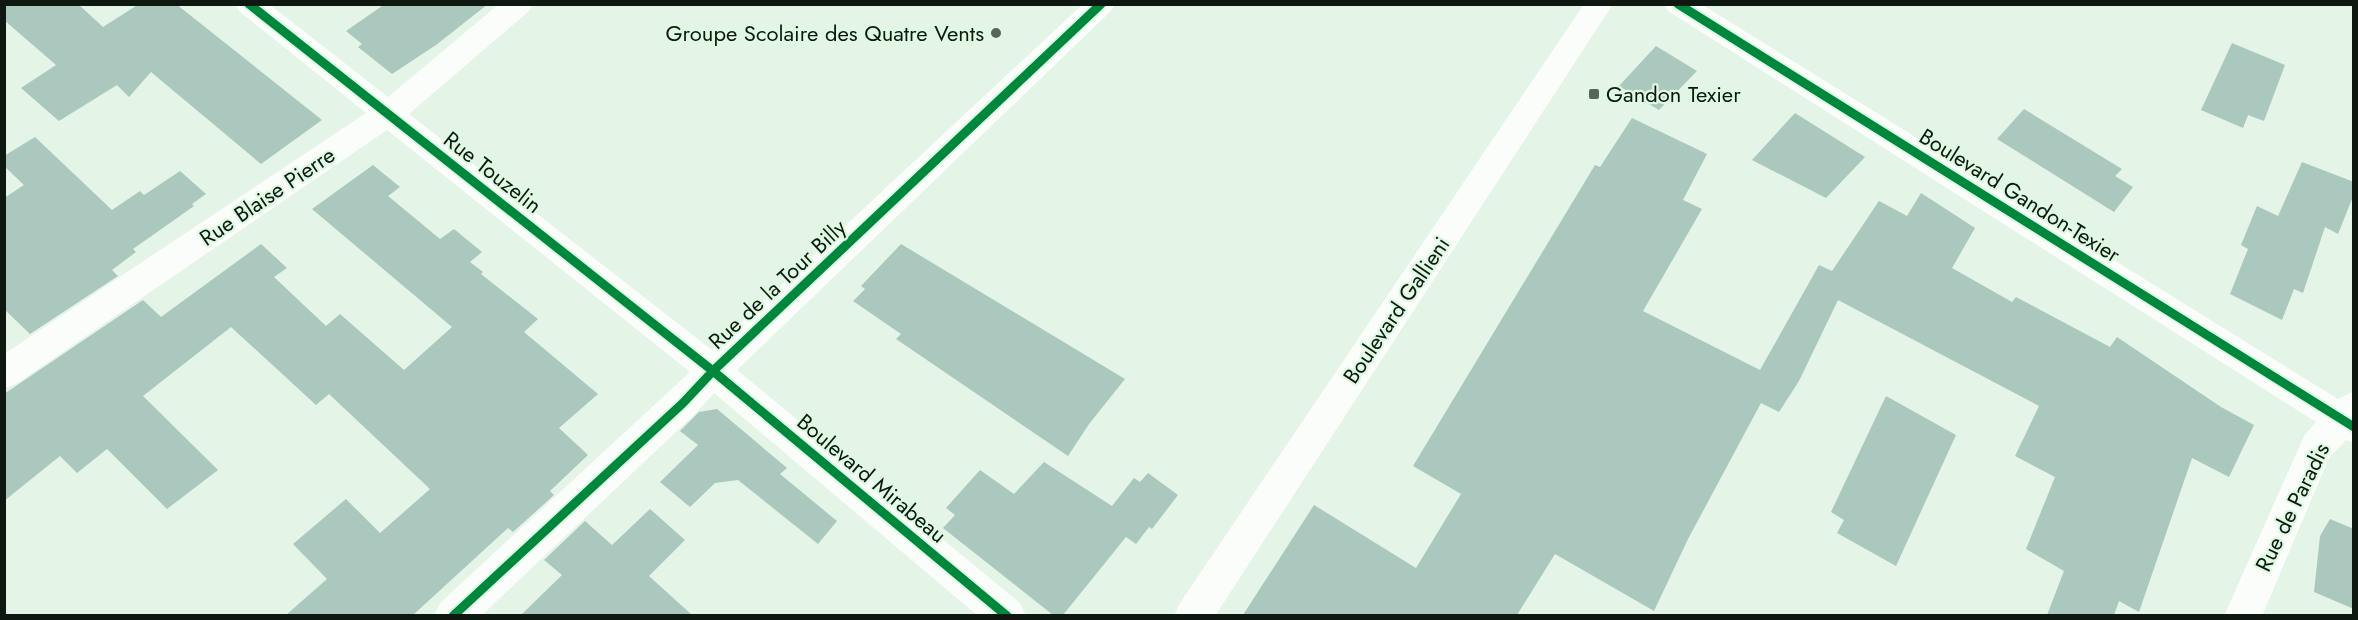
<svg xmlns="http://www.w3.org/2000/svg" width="2358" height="620" font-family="Jost,sans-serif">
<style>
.building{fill:#aac8be}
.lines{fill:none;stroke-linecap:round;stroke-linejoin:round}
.minor{fill:#fbfdfb;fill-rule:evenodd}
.major{fill:#fbfdfb;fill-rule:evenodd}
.cycleway-casing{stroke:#defae3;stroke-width:13}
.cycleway{stroke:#00873e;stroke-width:9}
.poi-dot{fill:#59655b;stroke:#defae3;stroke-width:2}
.labels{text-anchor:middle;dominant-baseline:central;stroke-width:4.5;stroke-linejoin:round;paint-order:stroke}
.poi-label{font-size:22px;fill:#0e1810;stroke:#defae3;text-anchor:end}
.street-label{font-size:22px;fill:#0e1810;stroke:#defae3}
</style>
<rect width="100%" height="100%" fill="#e4f4e7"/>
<!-- building -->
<path class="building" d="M4 4H78L103 27 139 4H176L322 120 261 164 151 72 129 97 117 85 59 121 21 88 56 65 4 20Z
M385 4H488L436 45 392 74 358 47 362 44 346 31Z
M2232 43 2285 65 2264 121 2248 115 2243 128 2201 110Z
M1656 46 1697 71 1659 110 1619 86Z
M2024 109 2122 169 2115 176 2133 187 2114 212 1997 139Z
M1795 113 1865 157 1826 198 1752 160Z
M1632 118 1707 154 1683 200 1702 209 1643 311 1760 370 1819 265 1832 271 1879 201 1907 216 1921 193 1975 228 1952 268 2012 302 2016 297 2110 347 2117 337 2221 407 2254 425 2229 477 2192 458 2139 612 2119 601 2114 615H2047L2064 571 2026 549 2055 477 2015 456 2039 406 1838 300 1799 381 1779 412 1761 403 1688 539 1654 611 1555 554 1517 615H1243L1314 505 1416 568 1461 494 1413 466 1595 165 1600 167Z
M35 137 112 210 140 191 144 195 180 171 206 194 192 204 194 206 133 249 136 252 112 270 118 276 30 334 4 309V198L24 185 4 166V156Z
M2302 162 2354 182V194L2338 234 2325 227 2303 293 2294 289 2282 320 2230 294 2248 249 2241 245 2257 206 2278 216Z
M373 165 400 187 388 196 440 239 454 229 482 252 470 262 483 272 481 274 538 319 524 332 598 394 559 428 588 455 550 491 554 495 513 532 508 528 413 615H286L327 579 293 544 346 499 380 533 430 489 329 394 316 405 231 327 143 396 218 470 167 509 107 449 77 473 60 456 4 501V394L143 300 161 317 261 244 287 268 274 277 326 326 340 314 404 370 452 327 312 209Z
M901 244 1125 379 1089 424 1068 456 896 339 901 334 853 301 865 289 861 286Z
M1886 396 1956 435 1896 566 1837 533 1844 520 1831 512Z
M717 409 787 468 780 474 837 521 818 544 738 480 715 483 690 507 660 482 698 445 680 431 699 412Z
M1044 462 1112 506 1134 478 1140 482 1148 473 1178 495 1152 529 1149 527 1136 544 1126 537 1063 615H1053L943 528 955 515 946 508 980 470 1014 494Z
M650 509 685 540 649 576 692 615H521L562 575 544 560 585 521 612 545Z
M2330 519 2354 529V609L2314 592 2320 536Z"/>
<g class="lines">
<!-- minor -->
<path class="minor" d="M235 4H269L388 97 499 4H533L529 11 409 114 712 350 1083 4H1115L1111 11 737 370 1020 603 1026 616H978L714 393 695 414 481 616H434L440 603 690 372 387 130 16 384 4 388V354L366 113 239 11Z
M1664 4H1701L2338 399 2354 391V443L2346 440 2329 458 2262 616H2224L2304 436 2316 422 1668 11Z"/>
<!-- major -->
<path class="major" d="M1584 4H1613L1215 616H1174L1180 603Z"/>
<defs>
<path id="cycleway" d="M249 4 713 371 1007 616
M1678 4 2354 427
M453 616 683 403 713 371 1101 4"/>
</defs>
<!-- cycleway casing -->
<use href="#cycleway" class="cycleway-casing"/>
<!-- cycleway -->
<use href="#cycleway" class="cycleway"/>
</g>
<!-- markers -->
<g class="poi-dot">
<circle cx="996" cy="33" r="6"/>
<rect x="1588" y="88" width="12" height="12" rx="3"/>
</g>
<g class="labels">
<!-- poi labels -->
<g class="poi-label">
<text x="984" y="33">Groupe Scolaire des Quatre Vents</text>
<text x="1606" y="94" text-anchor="start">Gandon Texier</text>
</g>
<!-- street labels -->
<g class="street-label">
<text transform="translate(493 172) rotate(38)">Rue Touzelin</text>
<text transform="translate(2020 195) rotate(32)">Boulevard Gandon-Texier</text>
<text transform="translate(267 196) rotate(-34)">Rue Blaise Pierre</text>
<text transform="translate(777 284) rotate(-43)">Rue de la Tour Billy</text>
<text transform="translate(1396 310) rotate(-56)">Boulevard Gallieni</text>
<text transform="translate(872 478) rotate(40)">Boulevard Mirabeau</text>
<text transform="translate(2292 507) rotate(-64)">Rue de Paradis</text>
</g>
</g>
<!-- border -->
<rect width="2358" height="620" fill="none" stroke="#0e1810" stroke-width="12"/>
</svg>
